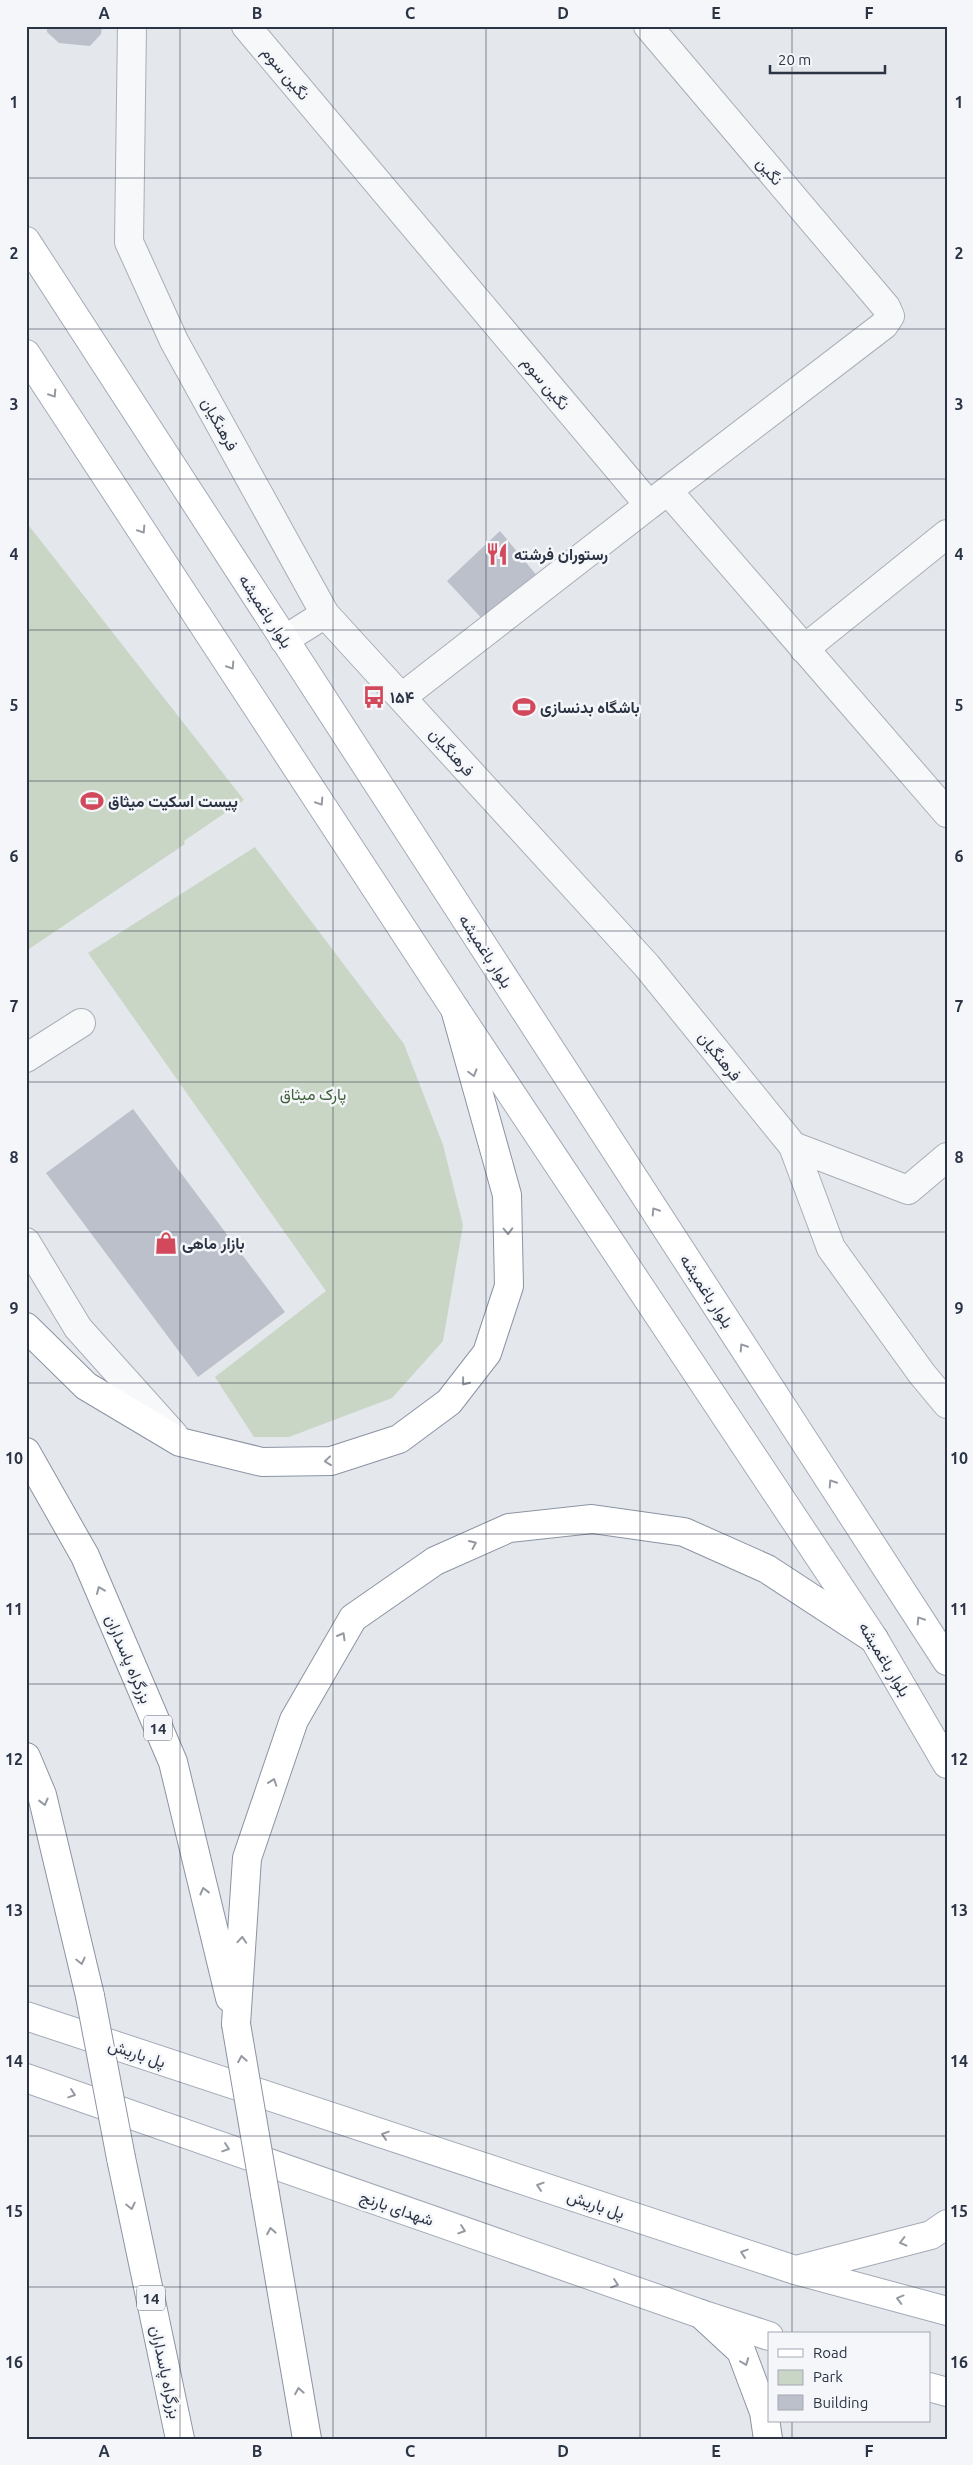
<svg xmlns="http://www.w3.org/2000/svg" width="973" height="2465" font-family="Ubuntu,Vazirmatn,sans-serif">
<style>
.green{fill:#c9d6c5}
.building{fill:#bbc0ca}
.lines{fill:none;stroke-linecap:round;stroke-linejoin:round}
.minor-casing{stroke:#a9aeb7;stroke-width:30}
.major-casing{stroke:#a3abb8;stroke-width:30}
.highway-casing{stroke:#8b94a3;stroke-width:30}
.minor{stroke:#f7f8fa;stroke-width:28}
.major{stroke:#fff;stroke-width:28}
.highway{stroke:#fff;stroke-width:28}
.highway-bridge-casing{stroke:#8b94a3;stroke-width:30;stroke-linecap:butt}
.highway-bridge{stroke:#fff;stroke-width:28}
.oneway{stroke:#959aa2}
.grid{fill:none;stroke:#2b3445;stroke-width:1;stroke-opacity:0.55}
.labels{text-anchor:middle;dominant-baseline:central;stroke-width:5;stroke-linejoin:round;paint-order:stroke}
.shield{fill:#f4f6f9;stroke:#676e7b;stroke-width:1}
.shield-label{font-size:15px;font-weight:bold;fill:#2b3445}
.street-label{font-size:16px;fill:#2b3445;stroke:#f4f6f9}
.poi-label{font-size:16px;font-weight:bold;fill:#2b3445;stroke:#f4f6f9;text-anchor:start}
.park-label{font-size:16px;fill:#3f6138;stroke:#f4f6f9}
.neatline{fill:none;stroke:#2b3445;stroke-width:2}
.grid-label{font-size:16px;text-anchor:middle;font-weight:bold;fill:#2b3445}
</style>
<rect width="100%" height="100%" fill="#e4e7ec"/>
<!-- green -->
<path class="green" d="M26 522 244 800 184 841 185 844 26 951Z
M255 847 404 1044 443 1145 463 1225 443 1341 392 1398 289 1437H254L215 1377 326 1291 88 953Z"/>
<!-- building -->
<path class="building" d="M47 26H102L101 34 90 46 59 43 47 32Z
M500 531 538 577 485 622 447 581Z
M133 1109 285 1312 198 1377 46 1173Z"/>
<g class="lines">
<defs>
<path id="minor" d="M132 26 129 242 174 341 325 614 647 966 793 1146 831 1248 922 1374 947 1404
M246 26 649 505 884 325 890 316 886 307 648 26
M668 491 947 813
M284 640 325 614
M804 649 947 534
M402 697 649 505
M26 1058 81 1023
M793 1146 908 1190 947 1157
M26 1242 78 1328 174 1435"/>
<path id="major" d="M26 241 947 1661
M26 354 455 1009 874 1639 947 1764
M26 2016 795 2270 947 2311
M26 2078 701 2314 769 2336
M796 2270 931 2235 947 2224
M929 2387 947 2392"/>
<path id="highway" d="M26 1327 86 1386 180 1442 262 1462 331 1461 399 1439 449 1402 487 1353 509 1286 507 1195 455 1009
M26 1452 85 1556 173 1762 230 1998
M26 1757 42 1795 90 1996
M236 2024 247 1858 294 1720 353 1618 435 1561 509 1528 592 1519 684 1532 767 1569 874 1639
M121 2158 180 2439
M265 2194 307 2439
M701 2314 741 2351 764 2412 768 2439"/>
</defs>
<!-- minor casing -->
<use href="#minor" class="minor-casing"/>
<!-- major casing -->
<use href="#major" class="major-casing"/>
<!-- highway casing -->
<use href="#highway" class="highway-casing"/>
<!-- minor -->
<use href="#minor" class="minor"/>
<!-- major -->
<use href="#major" class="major"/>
<!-- highway -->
<use href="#highway" class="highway"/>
<defs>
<path id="highway-bridge" d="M90 1996 121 2158
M236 2024 265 2194"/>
</defs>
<!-- highway-bridge casing -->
<use href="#highway-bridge" class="highway-bridge-casing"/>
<!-- highway-bridge -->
<use href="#highway-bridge" class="highway-bridge"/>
</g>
<!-- one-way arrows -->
<defs><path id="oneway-chevron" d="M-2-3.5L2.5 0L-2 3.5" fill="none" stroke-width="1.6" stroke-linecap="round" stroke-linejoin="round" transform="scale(1.25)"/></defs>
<g class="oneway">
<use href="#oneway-chevron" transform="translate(53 394) rotate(57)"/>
<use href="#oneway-chevron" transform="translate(142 530) rotate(57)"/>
<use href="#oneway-chevron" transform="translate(231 666) rotate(57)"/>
<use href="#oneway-chevron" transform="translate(320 802) rotate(57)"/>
<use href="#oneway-chevron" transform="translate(473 1073) rotate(74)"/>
<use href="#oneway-chevron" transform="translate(655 1211) rotate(-123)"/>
<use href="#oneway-chevron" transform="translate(508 1231) rotate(88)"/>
<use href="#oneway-chevron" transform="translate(743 1347) rotate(-123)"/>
<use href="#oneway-chevron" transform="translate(465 1382) rotate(128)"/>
<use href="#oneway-chevron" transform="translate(328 1461) rotate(174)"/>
<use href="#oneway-chevron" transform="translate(832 1483) rotate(-123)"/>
<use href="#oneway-chevron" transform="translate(473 1544) rotate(-24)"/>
<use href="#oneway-chevron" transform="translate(100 1590) rotate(-113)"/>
<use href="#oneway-chevron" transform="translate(920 1620) rotate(-123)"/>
<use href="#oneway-chevron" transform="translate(342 1636) rotate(-60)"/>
<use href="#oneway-chevron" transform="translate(273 1782) rotate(-71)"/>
<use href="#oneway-chevron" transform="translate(44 1802) rotate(76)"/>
<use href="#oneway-chevron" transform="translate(204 1891) rotate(-104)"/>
<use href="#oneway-chevron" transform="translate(242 1940) rotate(-86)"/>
<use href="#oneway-chevron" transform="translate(81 1961) rotate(77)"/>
<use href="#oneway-chevron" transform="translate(242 2059) rotate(-100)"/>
<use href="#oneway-chevron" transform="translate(72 2094) rotate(19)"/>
<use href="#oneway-chevron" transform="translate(385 2135) rotate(-162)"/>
<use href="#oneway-chevron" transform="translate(226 2148) rotate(19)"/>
<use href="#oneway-chevron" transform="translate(540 2186) rotate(-162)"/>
<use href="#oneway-chevron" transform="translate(131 2206) rotate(78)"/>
<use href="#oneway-chevron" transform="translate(462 2230) rotate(19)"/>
<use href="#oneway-chevron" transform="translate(271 2231) rotate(-100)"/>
<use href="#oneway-chevron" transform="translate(903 2242) rotate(166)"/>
<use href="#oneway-chevron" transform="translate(744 2253) rotate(-162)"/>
<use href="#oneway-chevron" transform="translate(615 2284) rotate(19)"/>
<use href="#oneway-chevron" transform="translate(900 2299) rotate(-165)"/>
<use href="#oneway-chevron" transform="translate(745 2362) rotate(69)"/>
<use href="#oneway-chevron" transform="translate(299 2391) rotate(-100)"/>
</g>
<!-- grid -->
<path class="grid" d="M180 26V2439M333 26V2439M486 26V2439M640 26V2439M792 26V2334M26 178H947M26 329H947M26 479H947M26 630H947M26 781H947M26 931H947M26 1082H947M26 1232H947M26 1383H947M26 1534H947M26 1684H947M26 1835H947M26 1986H947M26 2136H947M26 2287H947M792 2421V2439"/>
<!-- icons -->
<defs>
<symbol id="restaurant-bare" viewBox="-9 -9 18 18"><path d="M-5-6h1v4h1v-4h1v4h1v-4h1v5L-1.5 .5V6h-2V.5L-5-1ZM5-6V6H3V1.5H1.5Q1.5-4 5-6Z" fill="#d1495b" stroke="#f4f6f9" stroke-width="2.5" paint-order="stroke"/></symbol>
<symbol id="bus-bare" viewBox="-9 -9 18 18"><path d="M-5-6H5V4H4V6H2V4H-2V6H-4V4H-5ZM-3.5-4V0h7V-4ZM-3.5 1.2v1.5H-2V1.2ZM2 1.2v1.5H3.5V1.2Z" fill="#d1495b" stroke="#f4f6f9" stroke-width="2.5" paint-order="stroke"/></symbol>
<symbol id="stadium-bare" viewBox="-9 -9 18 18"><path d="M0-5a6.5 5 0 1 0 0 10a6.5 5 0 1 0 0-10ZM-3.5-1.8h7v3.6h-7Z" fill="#d1495b" stroke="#f4f6f9" stroke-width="2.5" paint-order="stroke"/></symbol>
<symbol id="shop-bare" viewBox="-9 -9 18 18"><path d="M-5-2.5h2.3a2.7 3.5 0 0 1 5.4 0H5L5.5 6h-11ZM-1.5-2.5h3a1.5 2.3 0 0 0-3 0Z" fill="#d1495b" stroke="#f4f6f9" stroke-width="2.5" paint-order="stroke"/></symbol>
</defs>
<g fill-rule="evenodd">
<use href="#restaurant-bare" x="481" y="538" width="32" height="32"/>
<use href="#bus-bare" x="358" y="681" width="32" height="32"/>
<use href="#stadium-bare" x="508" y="691" width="32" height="32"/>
<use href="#stadium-bare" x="76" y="785" width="32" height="32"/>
<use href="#shop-bare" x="150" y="1227" width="32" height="32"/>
</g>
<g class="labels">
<!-- shield labels -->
<g class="shield">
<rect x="144" y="1715.5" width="28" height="25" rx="4"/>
<rect x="137" y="2285.5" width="28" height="25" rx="4"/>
</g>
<g class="shield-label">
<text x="158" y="1728">14</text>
<text x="151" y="2298">14</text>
</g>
<!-- street labels -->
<g class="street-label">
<text transform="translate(286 73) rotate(50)">نگین سوم</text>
<text transform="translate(770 171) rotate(50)">نگین</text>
<text transform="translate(546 383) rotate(50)">نگین سوم</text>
<text transform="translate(220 424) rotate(61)">فرهنگیان</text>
<text transform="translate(266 611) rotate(57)">بلوار باغمیشه</text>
<text transform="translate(452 752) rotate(48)">فرهنگیان</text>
<text transform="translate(486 951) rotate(57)">بلوار باغمیشه</text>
<text transform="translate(720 1056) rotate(51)">فرهنگیان</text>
<text transform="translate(707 1291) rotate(57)">بلوار باغمیشه</text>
<text transform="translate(129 1659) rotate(67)">بزرگراه پاسداران</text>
<text transform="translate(885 1659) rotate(59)">بلوار باغمیشه</text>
<text transform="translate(137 2053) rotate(18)">پل باریش</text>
<text transform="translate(596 2204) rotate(18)">پل باریش</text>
<text transform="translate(397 2208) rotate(19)">شهدای بارنج</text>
<text transform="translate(166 2372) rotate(78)">بزرگراه پاسداران</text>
</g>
<!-- poi labels -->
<g class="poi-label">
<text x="514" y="554">رستوران فرشته</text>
<text x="390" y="697">۱۵۴</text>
<text x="540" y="707">باشگاه بدنسازی</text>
<text x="108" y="801">پیست اسکیت میثاق</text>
<text x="182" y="1243">بازار ماهی</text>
</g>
<!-- park labels -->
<g class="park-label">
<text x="313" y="1094">پارک میثاق</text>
</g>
</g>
<!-- border -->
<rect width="973" height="2465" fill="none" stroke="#f4f6f9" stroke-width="55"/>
<!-- legend -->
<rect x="768" y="2332" width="162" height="90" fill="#f4f6f9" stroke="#a4a8b1"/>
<rect x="778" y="2349" width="25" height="8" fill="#ffffff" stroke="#a4a8b1"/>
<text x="813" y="2358" font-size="15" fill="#2b3445">Road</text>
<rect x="778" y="2370" width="25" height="15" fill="#c9d6c5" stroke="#a4a8b1"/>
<text x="813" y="2382" font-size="15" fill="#2b3445">Park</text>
<rect x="778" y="2395" width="25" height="15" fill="#bbc0ca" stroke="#a4a8b1"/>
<text x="813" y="2408" font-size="15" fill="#2b3445">Building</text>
<!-- scale -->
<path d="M770 65v8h115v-8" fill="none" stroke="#2b3445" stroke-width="2.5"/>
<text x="778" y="65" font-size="15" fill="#2b3445" stroke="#f4f6f9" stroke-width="4" paint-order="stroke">20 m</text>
<rect x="28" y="28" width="918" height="2410" class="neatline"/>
<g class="grid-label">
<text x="104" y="19">A</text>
<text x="257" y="19">B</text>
<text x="410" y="19">C</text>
<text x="563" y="19">D</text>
<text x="716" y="19">E</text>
<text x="869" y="19">F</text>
<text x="14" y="108">1</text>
<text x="959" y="108">1</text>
<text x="14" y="259">2</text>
<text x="959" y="259">2</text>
<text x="14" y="410">3</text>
<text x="959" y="410">3</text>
<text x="14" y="560">4</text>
<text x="959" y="560">4</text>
<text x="14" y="711">5</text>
<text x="959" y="711">5</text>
<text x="14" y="862">6</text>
<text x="959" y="862">6</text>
<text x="14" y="1012">7</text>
<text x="959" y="1012">7</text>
<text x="14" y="1163">8</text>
<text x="959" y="1163">8</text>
<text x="14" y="1314">9</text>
<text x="959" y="1314">9</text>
<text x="14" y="1464">10</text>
<text x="959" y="1464">10</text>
<text x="14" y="1615">11</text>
<text x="959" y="1615">11</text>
<text x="14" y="1765">12</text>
<text x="959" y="1765">12</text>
<text x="14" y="1916">13</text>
<text x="959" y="1916">13</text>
<text x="14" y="2067">14</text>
<text x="959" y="2067">14</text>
<text x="14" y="2217">15</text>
<text x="959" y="2217">15</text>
<text x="14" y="2368">16</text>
<text x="959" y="2368">16</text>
<text x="104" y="2457">A</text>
<text x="257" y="2457">B</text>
<text x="410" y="2457">C</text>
<text x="563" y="2457">D</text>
<text x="716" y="2457">E</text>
<text x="869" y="2457">F</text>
</g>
</svg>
